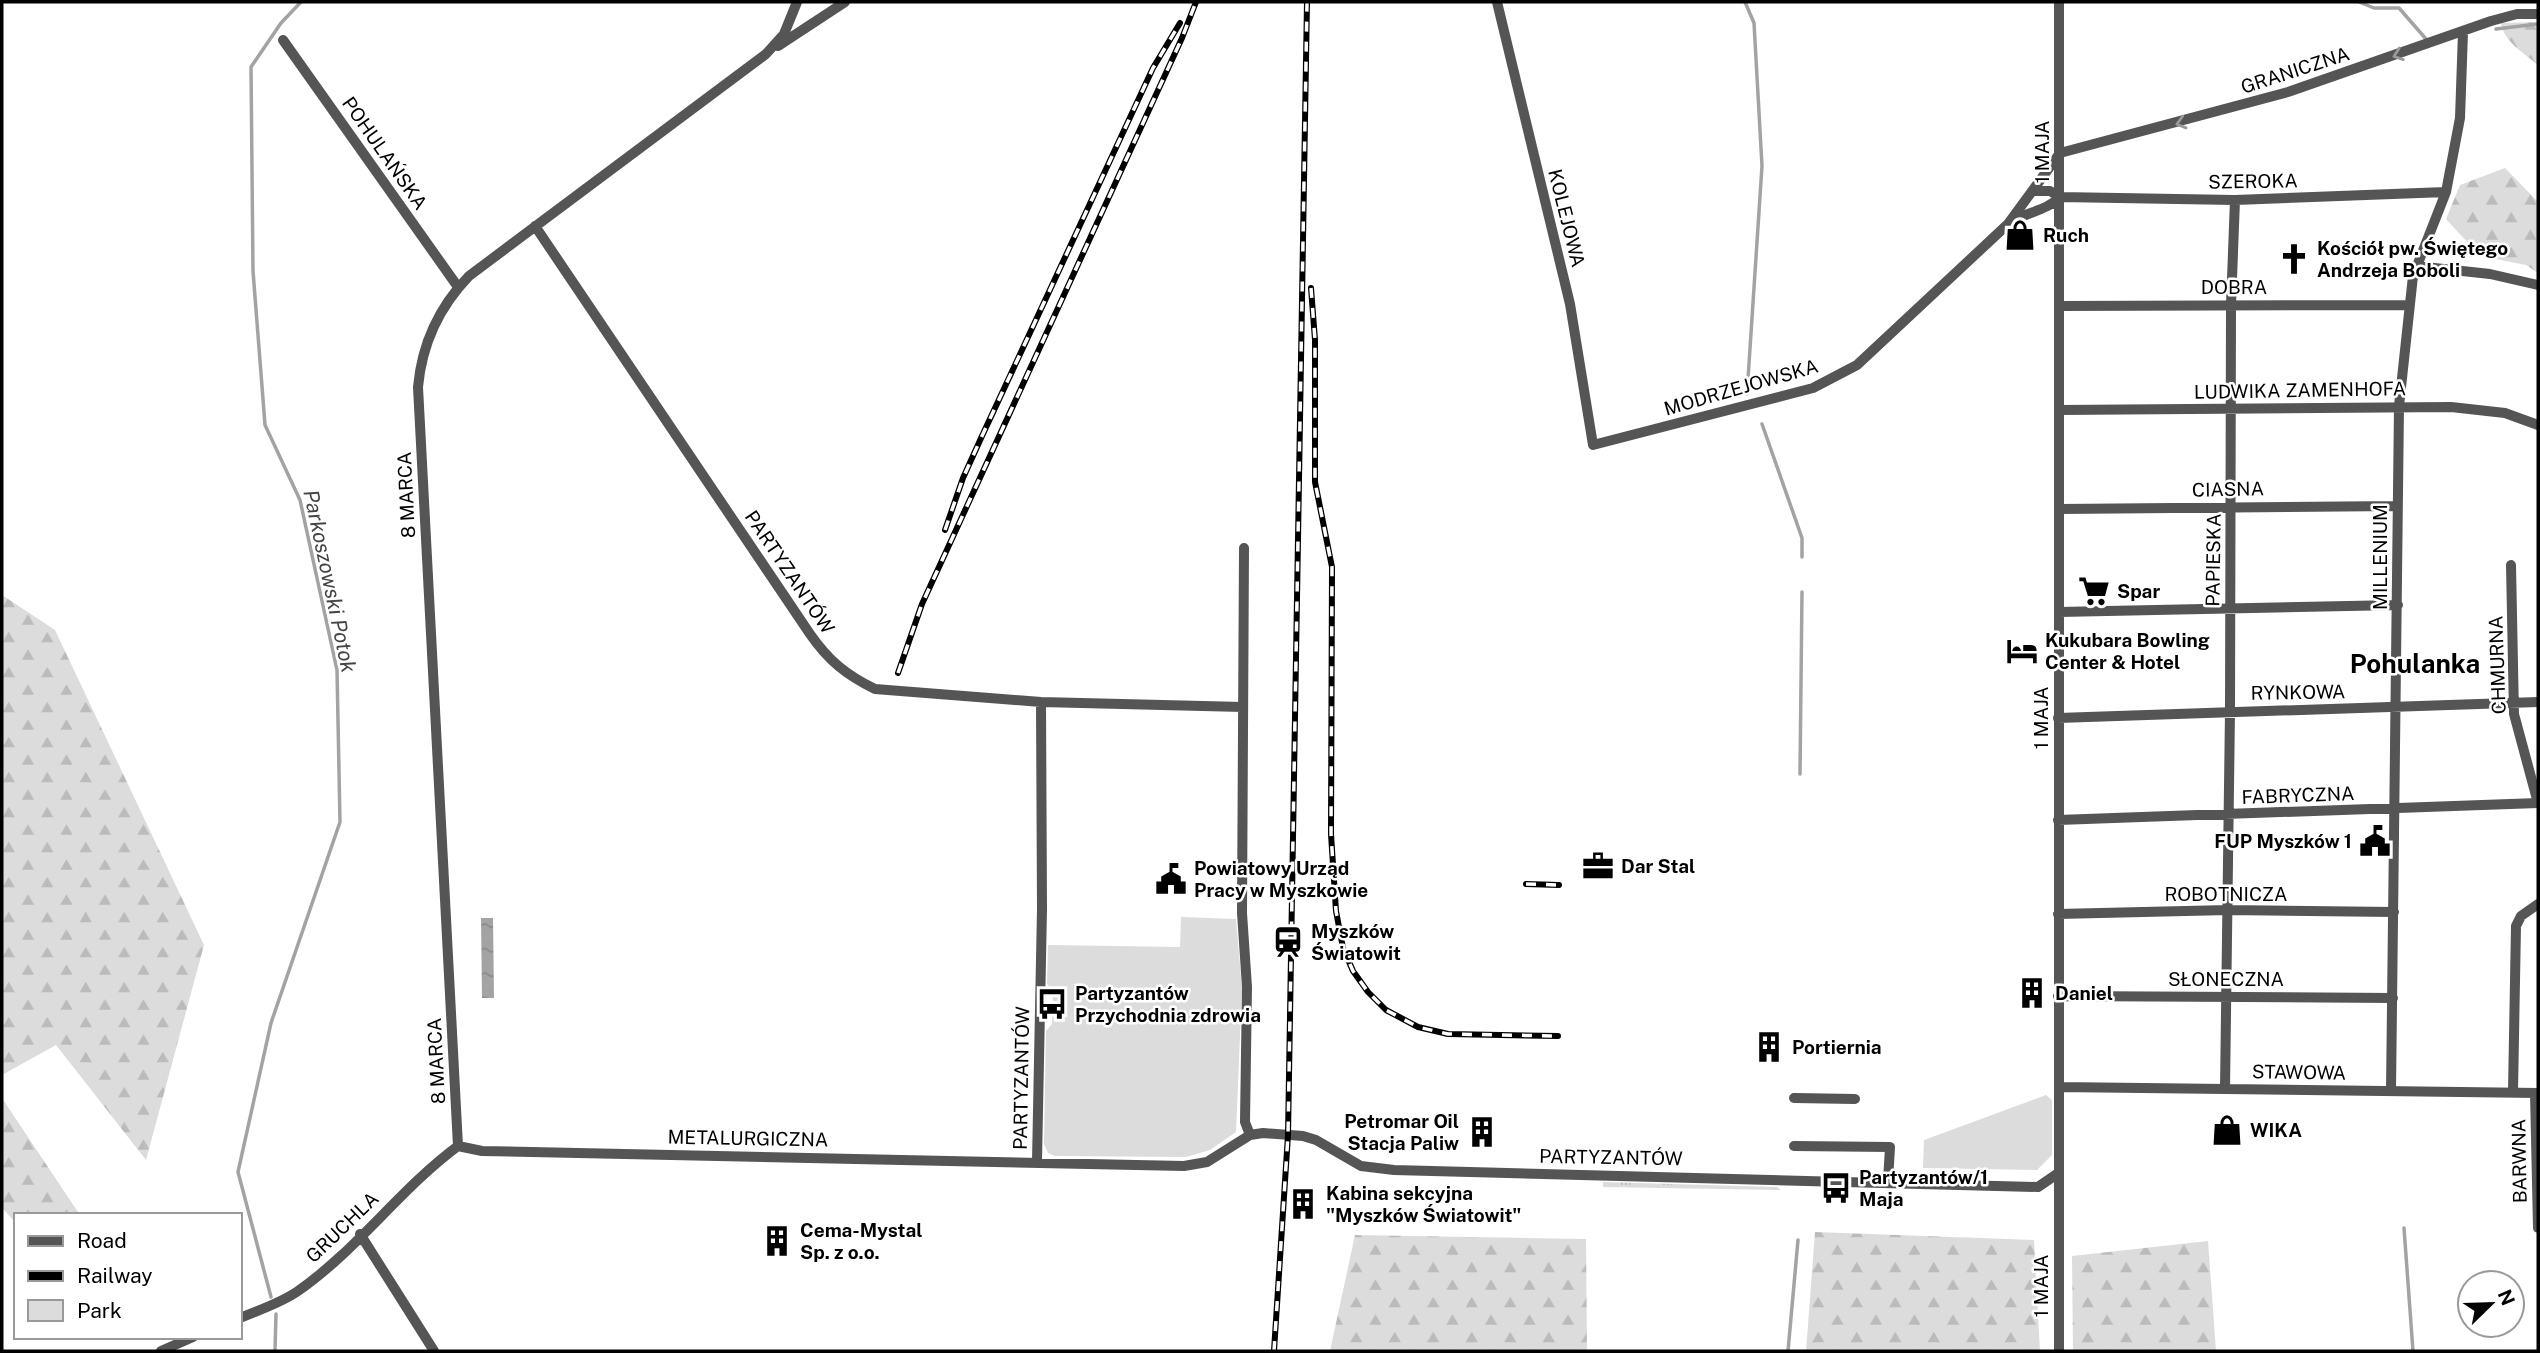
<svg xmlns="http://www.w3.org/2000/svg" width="2540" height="1353" font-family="'Public Sans',sans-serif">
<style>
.grass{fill:url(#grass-tufts)}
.forest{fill:url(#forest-firs)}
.green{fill:#dcdcdc}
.water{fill:url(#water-ripples)}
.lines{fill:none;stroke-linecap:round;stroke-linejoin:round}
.stream{stroke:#a3a3a3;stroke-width:3.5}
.street{stroke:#555;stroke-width:10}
.rail-casing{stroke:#000;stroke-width:6}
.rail{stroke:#fff;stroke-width:3.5;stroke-dasharray:10;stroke-linecap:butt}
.oneway{stroke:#999}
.labels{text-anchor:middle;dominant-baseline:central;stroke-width:5;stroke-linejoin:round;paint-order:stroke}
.street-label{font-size:19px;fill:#000;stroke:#fff}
.poi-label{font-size:19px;font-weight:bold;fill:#000;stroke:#fff;text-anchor:start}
.water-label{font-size:21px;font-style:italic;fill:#444;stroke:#fff}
.district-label{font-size:26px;font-weight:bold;fill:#000;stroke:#fff}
</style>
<defs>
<pattern id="grass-tufts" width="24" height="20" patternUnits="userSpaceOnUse" patternTransform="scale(1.75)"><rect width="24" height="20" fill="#dcdcdc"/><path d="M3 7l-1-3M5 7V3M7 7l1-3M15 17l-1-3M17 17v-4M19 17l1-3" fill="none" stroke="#bbb"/></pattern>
<pattern id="forest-firs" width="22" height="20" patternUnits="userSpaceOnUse" patternTransform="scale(1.75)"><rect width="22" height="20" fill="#dcdcdc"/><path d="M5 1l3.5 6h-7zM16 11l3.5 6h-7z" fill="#bbb"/></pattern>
<pattern id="water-ripples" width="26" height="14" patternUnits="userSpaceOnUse" patternTransform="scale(1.75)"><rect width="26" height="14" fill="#a3a3a3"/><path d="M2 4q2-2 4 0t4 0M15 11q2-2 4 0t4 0" fill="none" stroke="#8b8b8b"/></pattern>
</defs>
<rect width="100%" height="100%" fill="#fff"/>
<!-- grass -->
<path class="grass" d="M1603 1182 1777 1187 1781 1190 1603 1187Z"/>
<!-- forest -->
<path class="forest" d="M2538 22V65C2525 54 2503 41 2501 23Z
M2505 168 2538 202V273L2526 265 2480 256 2446 219 2460 185Z
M2 595 55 630 204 945 146 1160 56 1045 2 1075Z
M2 1098 80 1215H16V1223L2 1208Z
M1815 1232 2034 1240 2040 1351H1806Z
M1355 1235 1586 1239 1587 1351H1330Z
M2208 1241 2216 1351H2073L2072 1256Z"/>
<!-- green -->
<path class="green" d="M1181 917 1236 919 1242 988 1236 1132 1210 1150 1186 1157 1055 1156 1048 1153 1044 1144 1046 1031 1052 1024V1014L1057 1013V1003L1053 1002 1052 990 1047 984 1048 945 1180 947Z
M2046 1095 2052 1100V1155L2037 1170 1923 1168 1924 1140Z"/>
<!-- water -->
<path class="water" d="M481 918H493L494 998H482Z"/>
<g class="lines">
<!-- stream -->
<path class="stream" d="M1745 2 1754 23 1762 166 1747 394
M2359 2 2374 8H2399L2426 39
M2496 29 2538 24
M1762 424 1802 538V557
M1800 774 1802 592
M2404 1228 2413 1351
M271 1297 238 1172 271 1023 340 822 337 670 300 500 265 425 253 271 251 67 281 23 301 2
M275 1351 276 1314
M1788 1351 1798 1240"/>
<!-- street -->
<path class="street" d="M1497 2 1570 304 1593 445 1813 388 1857 365 2008 224 2060 153 2288 92 2491 21 2517 14H2538
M283 40 458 287
M778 46 845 2
M2035 191H2050L2060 197
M2060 197 2235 200 2446 192
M2011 222C2027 212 2048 210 2060 197
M535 226 810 634C828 660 846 675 875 689L1041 702 1243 707
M2416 266 2490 274 2538 285
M2059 306 2409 305
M2059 410 2451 407 2505 413 2538 425
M2059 509 2398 506
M1244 548 1242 913 1247 987 1245 1122 1250 1135
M2511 565 2514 714 2538 803
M2059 612 2398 605
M2058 718 2538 702
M2058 820 2538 803
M2058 914 2228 910 2394 912
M2058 996 2393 998
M2059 1087 2538 1093
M2225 1089 2230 711 2231 305 2235 200
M2391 1091 2399 406 2413 276 2446 192 2460 118 2463 32
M2513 1092 2516 926 2521 916 2538 904
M2535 1093 2538 1228
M1794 1098 1855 1099
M458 1146 482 1151 1184 1166 1207 1162 1250 1135 1263 1133 1303 1136 1316 1140 1361 1166 1394 1170 2038 1187 2057 1174
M458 1146 418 387C422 343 439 307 469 276L766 54 784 34 797 2
M1794 1146 1890 1147 1888 1181
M1037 1161 1042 909 1041 702
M360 1234 434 1351
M240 1318C259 1310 281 1303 298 1291 357 1250 400 1189 458 1146
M161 1351 193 1337
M2059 1351V2"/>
<defs>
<path id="rail" d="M1311 288 1315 340V482L1332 567 1331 834 1336 911 1343 948 1353 971 1368 992 1386 1010 1418 1027 1448 1034 1558 1036
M945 530 963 478 982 436 1153 68 1180 23
M898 673 922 604 1182 38 1196 2
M1526 884 1559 885
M1274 1351 1288 1135 1307 2"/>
</defs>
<!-- rail casing -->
<use href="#rail" class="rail-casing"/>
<!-- rail -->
<use href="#rail" class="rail"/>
</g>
<!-- one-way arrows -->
<defs><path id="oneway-chevron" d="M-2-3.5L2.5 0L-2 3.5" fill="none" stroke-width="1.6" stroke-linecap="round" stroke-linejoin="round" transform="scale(1.75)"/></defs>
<g class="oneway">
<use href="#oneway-chevron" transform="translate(2398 55) rotate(161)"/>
<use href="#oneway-chevron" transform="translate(2181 123) rotate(164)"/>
</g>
<!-- icons -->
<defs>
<symbol id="shop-bare" viewBox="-9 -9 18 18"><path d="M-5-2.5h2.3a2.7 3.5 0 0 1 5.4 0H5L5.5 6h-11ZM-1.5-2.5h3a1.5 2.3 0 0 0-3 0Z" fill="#000" stroke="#fff" stroke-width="2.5" paint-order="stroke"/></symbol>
<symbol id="church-bare" viewBox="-9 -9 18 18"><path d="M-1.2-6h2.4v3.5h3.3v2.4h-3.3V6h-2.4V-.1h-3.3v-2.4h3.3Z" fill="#000" stroke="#fff" stroke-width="2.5" paint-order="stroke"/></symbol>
<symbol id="supermarket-bare" viewBox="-9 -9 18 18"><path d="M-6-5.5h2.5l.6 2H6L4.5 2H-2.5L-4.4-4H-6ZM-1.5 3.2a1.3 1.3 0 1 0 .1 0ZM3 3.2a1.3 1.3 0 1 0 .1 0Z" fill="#000" stroke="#fff" stroke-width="2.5" paint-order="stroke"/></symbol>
<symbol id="hotel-bare" viewBox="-9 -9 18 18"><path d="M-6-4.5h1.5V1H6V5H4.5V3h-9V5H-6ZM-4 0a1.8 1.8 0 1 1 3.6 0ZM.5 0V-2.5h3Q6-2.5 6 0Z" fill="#000" stroke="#fff" stroke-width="2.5" paint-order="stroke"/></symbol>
<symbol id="civic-bare" viewBox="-9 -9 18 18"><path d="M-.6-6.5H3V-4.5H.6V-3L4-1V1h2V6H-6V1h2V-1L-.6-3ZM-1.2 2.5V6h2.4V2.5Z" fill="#000" stroke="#fff" stroke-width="2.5" paint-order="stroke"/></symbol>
<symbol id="office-bare" viewBox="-9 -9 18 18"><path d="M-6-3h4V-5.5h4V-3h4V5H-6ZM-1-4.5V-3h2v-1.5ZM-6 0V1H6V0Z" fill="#000" stroke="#fff" stroke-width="2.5" paint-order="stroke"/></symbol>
<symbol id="station-bare" viewBox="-9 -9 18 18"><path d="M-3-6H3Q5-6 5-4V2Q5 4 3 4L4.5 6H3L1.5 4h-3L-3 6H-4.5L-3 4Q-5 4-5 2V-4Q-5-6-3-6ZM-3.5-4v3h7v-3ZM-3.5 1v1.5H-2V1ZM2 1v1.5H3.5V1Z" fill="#000" stroke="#fff" stroke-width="2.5" paint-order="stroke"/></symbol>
<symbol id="building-bare" viewBox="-9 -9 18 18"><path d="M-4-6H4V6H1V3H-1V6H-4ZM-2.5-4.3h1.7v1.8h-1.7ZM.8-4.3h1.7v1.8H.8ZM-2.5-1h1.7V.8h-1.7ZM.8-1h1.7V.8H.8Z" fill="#000" stroke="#fff" stroke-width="2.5" paint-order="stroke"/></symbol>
<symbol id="bus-bare" viewBox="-9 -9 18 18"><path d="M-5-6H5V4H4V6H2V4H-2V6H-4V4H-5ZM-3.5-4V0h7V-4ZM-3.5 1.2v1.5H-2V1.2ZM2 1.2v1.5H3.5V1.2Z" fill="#000" stroke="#fff" stroke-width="2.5" paint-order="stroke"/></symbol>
</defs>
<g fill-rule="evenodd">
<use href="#shop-bare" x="1998" y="213" width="44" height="44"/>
<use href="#church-bare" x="2272" y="237" width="44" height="44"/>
<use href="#supermarket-bare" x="2072" y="569" width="44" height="44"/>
<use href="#hotel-bare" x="2000" y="629" width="44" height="44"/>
<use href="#civic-bare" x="2353" y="819" width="44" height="44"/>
<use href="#office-bare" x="1576" y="844" width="44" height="44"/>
<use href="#civic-bare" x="1149" y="857" width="44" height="44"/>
<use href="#station-bare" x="1266" y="920" width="44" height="44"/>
<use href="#building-bare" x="2010" y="971" width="44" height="44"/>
<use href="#bus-bare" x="1030" y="982" width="44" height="44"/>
<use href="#building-bare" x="1747" y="1025" width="44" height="44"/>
<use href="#shop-bare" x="2205" y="1108" width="44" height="44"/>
<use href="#building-bare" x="1460" y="1110" width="44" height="44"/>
<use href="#bus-bare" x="1814" y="1166" width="44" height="44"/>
<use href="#building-bare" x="1281" y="1182" width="44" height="44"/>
<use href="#building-bare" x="755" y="1219" width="44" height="44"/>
</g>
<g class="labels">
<!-- street labels -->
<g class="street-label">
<text transform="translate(2295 70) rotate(-18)">GRANICZNA</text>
<text transform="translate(2042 152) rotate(-90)">1 MAJA</text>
<text transform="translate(385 153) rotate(55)">POHULAŃSKA</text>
<text transform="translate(2253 181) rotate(-1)">SZEROKA</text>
<text transform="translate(1567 218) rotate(76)">KOLEJOWA</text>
<text x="2234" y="287">DOBRA</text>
<text transform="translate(1741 387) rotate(-16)">MODRZEJOWSKA</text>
<text transform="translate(2300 390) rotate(-1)">LUDWIKA ZAMENHOFA</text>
<text transform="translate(2228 489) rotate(-1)">CIASNA</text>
<text transform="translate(406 495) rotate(-93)">8 MARCA</text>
<text transform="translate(2380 557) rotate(-90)">MILLENIUM</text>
<text transform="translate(2213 560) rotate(-89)">PAPIESKA</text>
<text transform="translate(790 572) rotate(56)">PARTYZANTÓW</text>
<text transform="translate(2497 665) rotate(-92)">CHMURNA</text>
<text transform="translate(2298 692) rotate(-1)">RYNKOWA</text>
<text transform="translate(2041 718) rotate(-90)">1 MAJA</text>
<text transform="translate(2298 795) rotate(-2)">FABRYCZNA</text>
<text x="2226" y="894">ROBOTNICZA</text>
<text x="2226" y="979">SŁONECZNA</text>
<text transform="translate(436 1061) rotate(-93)">8 MARCA</text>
<text transform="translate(2299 1072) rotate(1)">STAWOWA</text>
<text transform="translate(1021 1078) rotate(-89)">PARTYZANTÓW</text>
<text transform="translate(748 1138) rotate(1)">METALURGICZNA</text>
<text transform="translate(1611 1157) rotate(1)">PARTYZANTÓW</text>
<text transform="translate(2519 1161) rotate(-91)">BARWNA</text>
<text transform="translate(342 1227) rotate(-44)">GRUCHLA</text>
<text transform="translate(2041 1286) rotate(-90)">1 MAJA</text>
</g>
<!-- poi labels -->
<g class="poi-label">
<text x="2043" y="235">Ruch</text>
<text x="2317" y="248">Kościół pw. Świętego<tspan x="2317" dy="22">Andrzeja Boboli</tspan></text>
<text x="2117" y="591">Spar</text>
<text x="2045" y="640">Kukubara Bowling<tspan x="2045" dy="22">Center &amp; Hotel</tspan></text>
<text x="2352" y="841" text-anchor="end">FUP Myszków 1</text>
<text x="1621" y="866">Dar Stal</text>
<text x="1194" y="868">Powiatowy Urząd<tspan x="1194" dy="22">Pracy w Myszkowie</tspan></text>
<text x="1311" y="931">Myszków<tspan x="1311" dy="22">Światowit</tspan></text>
<text x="1075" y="993">Partyzantów<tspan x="1075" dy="22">Przychodnia zdrowia</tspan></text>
<text x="2055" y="993">Daniel</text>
<text x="1792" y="1047">Portiernia</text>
<text x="1459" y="1121" text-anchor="end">Petromar Oil<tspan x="1459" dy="22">Stacja Paliw</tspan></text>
<text x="2250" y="1130">WIKA</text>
<text x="1859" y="1177">Partyzantów/1<tspan x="1859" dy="22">Maja</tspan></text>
<text x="1326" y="1193">Kabina sekcyjna<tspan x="1326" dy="22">"Myszków Światowit"</tspan></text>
<text x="800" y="1230">Cema-Mystal<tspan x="800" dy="22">Sp. z o.o.</tspan></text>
</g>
<!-- water labels -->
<g class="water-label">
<text transform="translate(330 581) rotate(78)">Parkoszowski Potok</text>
</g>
<!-- district labels -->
<g class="district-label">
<text x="2415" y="663">Pohulanka</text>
</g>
</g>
<!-- border -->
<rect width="2540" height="1353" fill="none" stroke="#000000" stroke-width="7"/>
<!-- legend -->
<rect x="14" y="1213" width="228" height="126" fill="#ffffff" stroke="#999999" stroke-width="2"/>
<rect x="28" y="1236" width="35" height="10" fill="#555555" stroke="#999999" stroke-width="2"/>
<text x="77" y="1248" font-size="21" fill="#000000">Road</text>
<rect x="28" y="1271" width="35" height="10" fill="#000000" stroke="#999999" stroke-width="2"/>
<text x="77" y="1283" font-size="21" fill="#000000">Railway</text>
<rect x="28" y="1300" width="35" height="21" fill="#dcdcdc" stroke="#999999" stroke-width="2"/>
<text x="77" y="1318" font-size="21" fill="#000000">Park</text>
<!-- north arrow -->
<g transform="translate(2491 1304) rotate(67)"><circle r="33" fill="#ffffff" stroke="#999999" stroke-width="2"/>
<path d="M0-5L12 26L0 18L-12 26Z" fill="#000000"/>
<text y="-10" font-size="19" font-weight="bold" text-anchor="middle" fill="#000000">N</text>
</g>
</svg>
